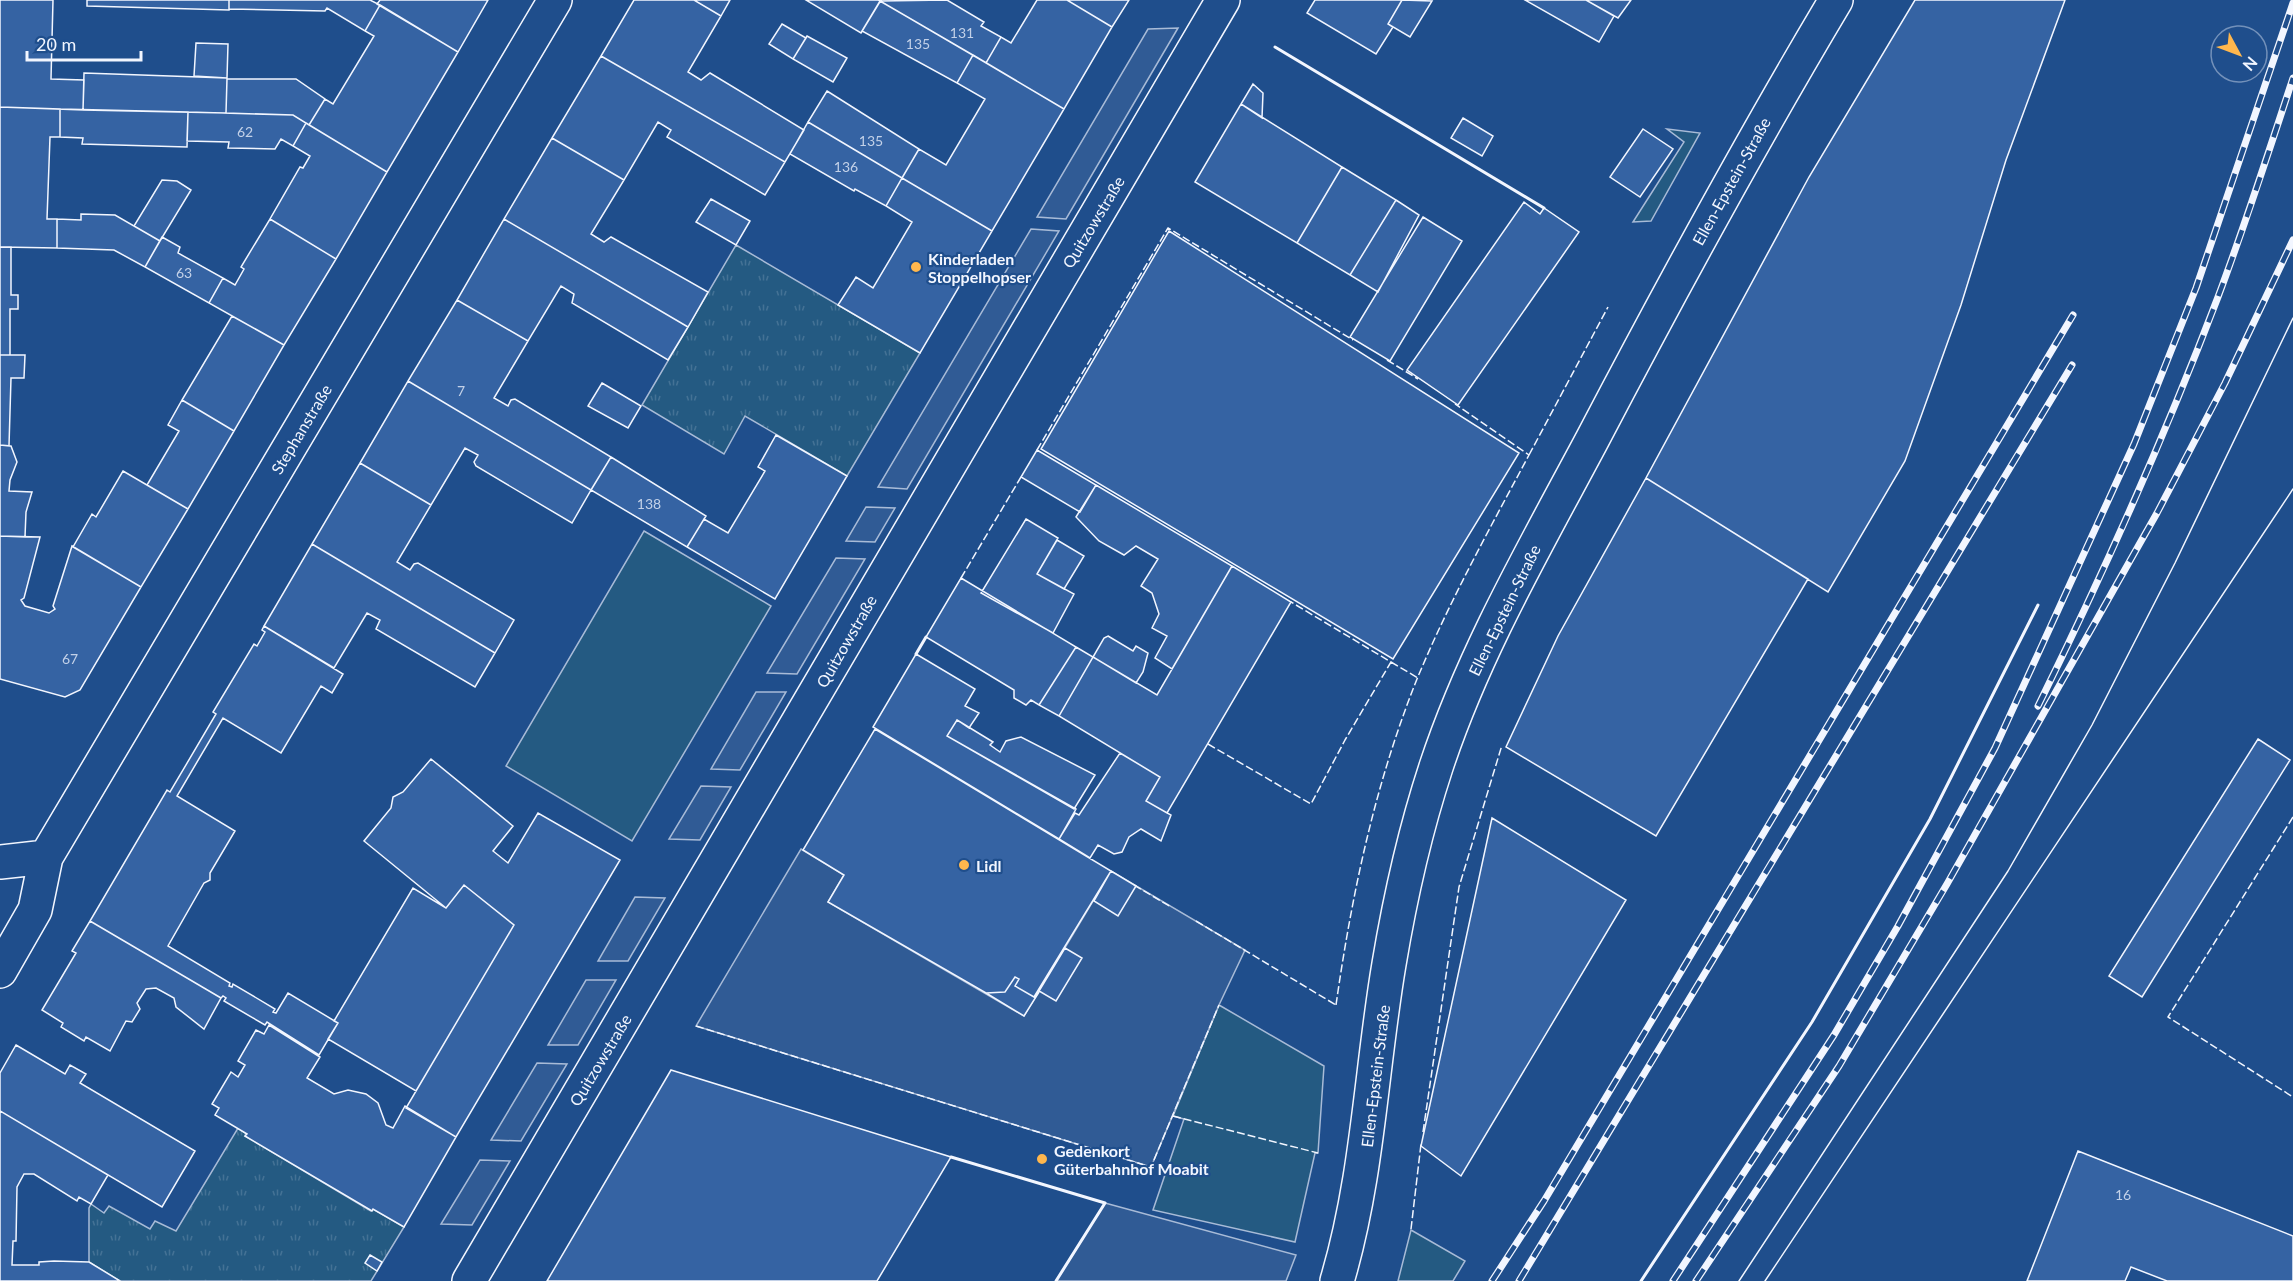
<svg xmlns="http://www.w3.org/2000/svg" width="2293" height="1281" font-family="Lato,sans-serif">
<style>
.grass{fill:#245a82;stroke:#a8bbd7;stroke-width:1.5}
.park{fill:url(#park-tufts);stroke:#a8bbd7;stroke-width:1.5}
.parking{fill:#305b95;stroke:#a8bbd7;stroke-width:1.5}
.building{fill:#3563a3;stroke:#f2f6ff;stroke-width:1.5}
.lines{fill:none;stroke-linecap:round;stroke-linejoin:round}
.minor-casing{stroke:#f2f6ff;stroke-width:36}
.secondary-casing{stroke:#f2f6ff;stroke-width:36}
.minor{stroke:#1f4e8c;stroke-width:33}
.secondary{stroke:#1f4e8c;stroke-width:33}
.tram{stroke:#f2f6ff;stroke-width:1.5}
.rail-casing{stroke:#f2f6ff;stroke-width:7}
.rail{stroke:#1f4e8c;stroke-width:4.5;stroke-dasharray:14;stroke-linecap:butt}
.fence{stroke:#f2f6ff;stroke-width:1.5;stroke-dasharray:8 3;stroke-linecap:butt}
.wall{stroke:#f2f6ff;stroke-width:3}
.poi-dot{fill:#ffb74d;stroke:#1f4e8c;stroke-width:2}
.labels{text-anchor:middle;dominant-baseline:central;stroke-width:4.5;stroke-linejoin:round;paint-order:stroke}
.number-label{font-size:14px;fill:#c3d1e8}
.street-label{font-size:16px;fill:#f2f6ff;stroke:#1f4e8c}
.poi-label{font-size:16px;font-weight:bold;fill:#f2f6ff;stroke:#1f4e8c;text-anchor:start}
</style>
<defs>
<pattern id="park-tufts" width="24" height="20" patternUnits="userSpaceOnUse" patternTransform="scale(1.5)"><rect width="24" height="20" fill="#245a82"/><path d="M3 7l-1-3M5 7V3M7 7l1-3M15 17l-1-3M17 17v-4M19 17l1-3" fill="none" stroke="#447295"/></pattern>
</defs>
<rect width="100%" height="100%" fill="#1f4e8c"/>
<!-- grass -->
<path class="grass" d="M1667 129 1700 133 1651 221 1633 222 1684 142Z
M644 531 771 606 632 841 506 766Z
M1219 1005 1324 1066 1318 1153H1315L1295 1242 1153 1210 1184 1119 1173 1116Z
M1411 1230 1465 1261 1453 1281H1398Z"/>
<!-- park -->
<path class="park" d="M736 245 920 353 847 476 745 416 724 454 642 405Z
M238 1128 247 1134 245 1136 371 1211 373 1209 404 1227 371 1281H120L89 1262V1208L91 1204 104 1213 109 1206 150 1229 155 1221 176 1231Z"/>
<!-- parking -->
<path class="parking" d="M1178 28 1066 219 1037 217 1148 29Z
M1031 229 1059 231 907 489 878 487Z
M866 507 895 508 875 542 846 541Z
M836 558 865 559 797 674 767 673Z
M756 692H786L740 770 711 769Z
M701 786 731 787 700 840 669 839Z
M801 849 844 875 828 902 1024 1016 1111 871 1245 950 1219 1005 1151 1167 696 1026Z
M635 897 665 898 628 961H598Z
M586 980H616L578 1045H548Z
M537 1063 567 1064 521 1141 491 1140Z
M480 1160 510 1161 472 1225 441 1224Z
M1105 1203 1296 1255 1286 1281H1056Z"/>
<!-- building -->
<path class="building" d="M0 0H53L51 79 84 80 83 110 0 107Z
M87 0H229V10L87 6Z
M229 0H370L380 5 365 31 327 8 325 11 229 9Z
M380 0H488L458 52 377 4Z
M634 0H694L721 16 688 72 701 80 710 73 804 130 785 162 601 56Z
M694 0H730L721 16Z
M806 0H881L861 33Z
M947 0 984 22 981 26 1001 37 986 63 880 1Z
M1037 0H1067L1112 27 1064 109 986 63 1001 37 1011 43Z
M1067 0H1129L1112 27Z
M1315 0H1402L1388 24 1393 27 1376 54 1307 13Z
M1402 0 1432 1 1410 37 1388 24Z
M1525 0H1586L1614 16 1599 42Z
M1586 0H1631L1618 18Z
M1915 0H2065L2006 160 1961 305 1905 461 1828 592 1646 478 1809 177Z
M880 1 973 55 957 83 862 31Z
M380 5 458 52 387 172 309 125 325 99 333 104 374 36 365 31Z
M782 24 806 38 793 59 769 44Z
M807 36 847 58 833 82 793 59Z
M196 43 228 44 227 78 194 76Z
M973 55 1064 109 992 231 902 178 919 149 946 165 985 99 957 83Z
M601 56 785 162 765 195 667 137 671 130 658 122 624 180 552 138Z
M84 73 227 78 226 113 83 110Z
M227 79H296L325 99 309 125 293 115 226 113Z
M1253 84 1263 93 1262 118 1241 104Z
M827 91 919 149 902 178 808 122Z
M1241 104 1342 167 1297 243 1195 182Z
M0 107 60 109V137H50L47 219H57V248L0 247Z
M60 109 188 112 187 147 82 144 83 138 60 137Z
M188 112 293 115 306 123 293 146 281 139 275 149 228 148 229 142 187 141Z
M1463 118 1493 136 1482 156 1451 138Z
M808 122 902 178 886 206 855 189 854 191 790 154Z
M306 123 387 172 336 259 270 219 300 167 303 168 310 156 293 146Z
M1643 129 1673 149 1640 197 1610 177Z
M552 138 624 180 591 234 604 242 611 237 708 292 688 327 504 219Z
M1342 167 1396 200 1350 275 1297 243Z
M902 178 992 231 920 353 838 305 856 277 873 288 912 222 886 206Z
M162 180 177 181 191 190 160 241 134 226Z
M711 199 750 221 736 245 696 222Z
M1396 200 1419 215 1378 292 1350 275Z
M1524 202 1540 214 1544 208 1579 232 1458 405 1407 370Z
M81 214 115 215 160 241 145 267 114 250 57 248V219L81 220Z
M1423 217 1462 241 1390 361 1350 337Z
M270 219 336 259 284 345 209 303 223 278 235 285 244 269 241 267Z
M504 219 688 327 668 360 572 303 574 294 561 286 528 341 457 300Z
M1169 231 1519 453 1393 659 1041 449Z
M162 237 180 247 178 253 223 278 209 303 145 267Z
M0 247H11V295H18V309H10V355H0Z
M457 300 528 341 494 398 508 406 511 400 515 399 611 457 591 490 408 381Z
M232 316 284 345 234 431 182 400Z
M0 355H25L24 378H11L9 446 0 445Z
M408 381 591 490 572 523 476 466 474 462 478 455 465 448 431 505 360 463Z
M602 383 641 406 628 428 588 406Z
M182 400 234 431 188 509 147 485 179 431 168 425Z
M776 435 847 476 775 599 687 547 704 519 728 533 765 471 758 467Z
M0 445 11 446 17 462 10 480 9 491 32 492 26 512 25 537 0 536Z
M1037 450 1096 485 1080 512 1021 477Z
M611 457 706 516 687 547 591 490Z
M360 463 431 505 397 562 410 570 414 564 418 563 514 620 495 653 312 544Z
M123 471 188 509 141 587 73 547 92 514 96 517Z
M1646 478 1808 579 1656 836 1506 747 1558 636Z
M1096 485 1232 566 1172 669 1155 658 1167 636 1152 628 1159 614 1152 593 1141 586 1158 559 1136 546 1124 555 1099 541 1076 517Z
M1026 519 1058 538 1037 574 1074 594 1053 633 981 593Z
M0 536 40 537 24 598 21 600 25 606 49 613 55 609 53 606 72 546 141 587 80 690 65 697 0 679Z
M1057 540 1084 556 1064 589 1037 574Z
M312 544 495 653 475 687 376 629 380 620 367 613 334 668 264 626Z
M1232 566 1291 602 1167 813 1146 801 1160 777 1059 716 1093 657 1157 695Z
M961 578 1076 647 1039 705 1031 700 1026 705 1014 698V690L926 637Z
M264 626 343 674 332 693 321 686 281 753 223 718 177 796 235 831 210 873V880L204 883 168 946 230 983 229 986 232 987 233 984 275 1009 273 1012 276 1013 288 993 338 1023 319 1055 267 1022 265 1025 224 1001 226 998 223 996 221 998 90 921 167 790 170 792 216 714 213 712 254 644 257 646 265 632 262 630Z
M1108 636 1133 651 1136 646 1148 653 1143 672 1136 683 1093 657 1104 638Z
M1076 647 1093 657 1059 716 1039 705Z
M916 654 975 689 965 706 979 713 969 728 957 720 947 736 1076 809 1059 839 873 727Z
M957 720 993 742 990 745 1000 752 1006 741 1021 737 1095 775 1074 809 947 736Z
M875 729 1111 871 1034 997 1015 986 1019 979 1015 977 1005 992 986 993 828 902 844 875 803 850Z
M2258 739 2290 760 2142 997 2109 976Z
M1120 753 1160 777 1146 801 1171 815 1161 841 1141 829 1129 837 1122 852 1114 854 1098 845 1090 858 1059 839 1075 813 1079 815Z
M431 759 513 826 493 851 508 863 538 813 620 860 456 1137 406 1108 514 925 464 885 446 908 364 841 391 808 393 797 403 792Z
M1492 818 1626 900 1461 1176 1421 1146Z
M1111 871 1136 886 1118 916 1094 901Z
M464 885 514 925 416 1091 328 1039 338 1023 334 1021 413 888 446 908Z
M90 921 221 998 204 1029 176 1007 174 998 156 988 146 989 137 1003 140 1009 132 1022 126 1021 110 1051 86 1037 84 1041 61 1027 63 1023 42 1010 76 953 72 951Z
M1065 948 1082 958 1056 1001 1039 991Z
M1015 977 1019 979 1015 986 1034 997 1039 992 1024 1016 986 993 1005 992Z
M269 1025 320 1057 307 1078 334 1094 348 1090 366 1094 378 1103 386 1125 393 1128 405 1106 456 1137 404 1227 373 1209 372 1211 245 1136 247 1134 215 1115 219 1108 212 1104 231 1072 238 1077 245 1065 238 1061 256 1030 264 1034Z
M16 1045 65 1074 70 1065 86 1074 80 1083 195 1151 162 1207 0 1111V1073Z
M671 1070 951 1157 877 1281H547Z
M0 1111 108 1175 91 1204 79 1197 77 1201 34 1174H24L17 1187 16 1241H13L12 1265H39V1262L54 1261 89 1262 120 1281H0Z
M2078 1151 2293 1236V1281H2167L2131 1267 2125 1281H2027Z
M370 1255 382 1262 377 1271 365 1263Z"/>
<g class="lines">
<defs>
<path id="minor" d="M0 862 46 857
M0 971 35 910 46 857 555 0
M469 1281 1223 0"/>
<path id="secondary" d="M1337 1281C1368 1177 1371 1070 1389 964 1400 898 1415 831 1436 767 1474 652 1535 547 1592 440 1670 291 1750 144 1836 0"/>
</defs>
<!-- minor casing -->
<use href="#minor" class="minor-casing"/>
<!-- secondary casing -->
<use href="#secondary" class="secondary-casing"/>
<!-- minor -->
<use href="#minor" class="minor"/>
<!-- secondary -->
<use href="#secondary" class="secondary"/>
<!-- tram -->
<path class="tram" d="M1739 1281 2008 871 2092 725 2175 563 2293 318
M1765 1281 2293 489"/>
<defs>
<path id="rail" d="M2038 706C2104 572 2165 436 2218 297 2245 225 2269 151 2293 78
M1492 1281 1544 1201 2073 315
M1519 1281 2072 365
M1673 1281 1834 1035 1898 926 1995 748 2134 444 2196 288 2293 3
M1696 1281 1839 1066 1947 884 2157 513 2225 383 2293 240"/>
</defs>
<!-- rail casing -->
<use href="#rail" class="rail-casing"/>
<!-- rail -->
<use href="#rail" class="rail"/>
<!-- fence -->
<path class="fence" d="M1387 360 1418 379
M1037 450 1168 228 1353 340
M1529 455 1608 307
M961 578 1021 477
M1391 662 1418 678
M1208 744 1311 804 1345 740 1391 662 1291 602
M2293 817 2168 1017 2293 1097
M1134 885 1171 907
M1196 921 1336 1005
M1336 1005C1352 893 1375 784 1417 679 1449 602 1490 528 1529 455L1455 404
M696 1026 1151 1167 1219 1005
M1173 1116 1318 1153
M1423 1132 1459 887 1502 745
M1411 1229 1421 1144"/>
<!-- wall -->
<path class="wall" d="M1275 47 1544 208
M916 654 926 637
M951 1157 1105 1203 1056 1281
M1641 1281 1812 1022 1930 819 2038 605"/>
</g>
<!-- markers -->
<g class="poi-dot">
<circle cx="916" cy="267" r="6"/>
<circle cx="964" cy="865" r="6"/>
<circle cx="1042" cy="1159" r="6"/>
</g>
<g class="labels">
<!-- number labels -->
<g class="number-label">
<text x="962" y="32">131</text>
<text x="918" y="43">135</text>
<text x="245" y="131">62</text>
<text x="871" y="140">135</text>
<text x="846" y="166">136</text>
<text x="184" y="272">63</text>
<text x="461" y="390">7</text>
<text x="649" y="503">138</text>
<text x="70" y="658">67</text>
<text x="2123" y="1194">16</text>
</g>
<!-- street labels -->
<g class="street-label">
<text transform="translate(1731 181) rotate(-61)">Ellen-Epstein-Straße</text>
<text transform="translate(1093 222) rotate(-59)">Quitzowstraße</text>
<text transform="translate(301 429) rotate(-59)">Stephanstraße</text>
<text transform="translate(1504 610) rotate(-64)">Ellen-Epstein-Straße</text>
<text transform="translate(846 641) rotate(-60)">Quitzowstraße</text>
<text transform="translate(600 1060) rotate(-59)">Quitzowstraße</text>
<text transform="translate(1375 1076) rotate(-83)">Ellen-Epstein-Straße</text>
</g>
<!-- poi labels -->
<g class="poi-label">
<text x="928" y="258">Kinderladen<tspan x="928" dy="18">Stoppelhopser</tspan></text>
<text x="976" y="865">Lidl</text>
<text x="1054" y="1150">Gedenkort<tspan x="1054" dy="18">Güterbahnhof Moabit</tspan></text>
</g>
</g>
<!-- north arrow -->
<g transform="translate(2239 54) rotate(131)"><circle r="28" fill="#1f4e8c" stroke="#7391ba" stroke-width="1.5"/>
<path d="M0-4.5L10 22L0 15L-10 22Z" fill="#ffb74d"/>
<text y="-9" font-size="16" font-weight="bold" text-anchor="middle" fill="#f2f6ff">N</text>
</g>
<!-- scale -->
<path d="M27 51v9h114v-9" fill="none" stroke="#f2f6ff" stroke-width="3"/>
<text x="36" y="51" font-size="18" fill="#f2f6ff" stroke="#1f4e8c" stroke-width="4.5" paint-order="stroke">20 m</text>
</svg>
